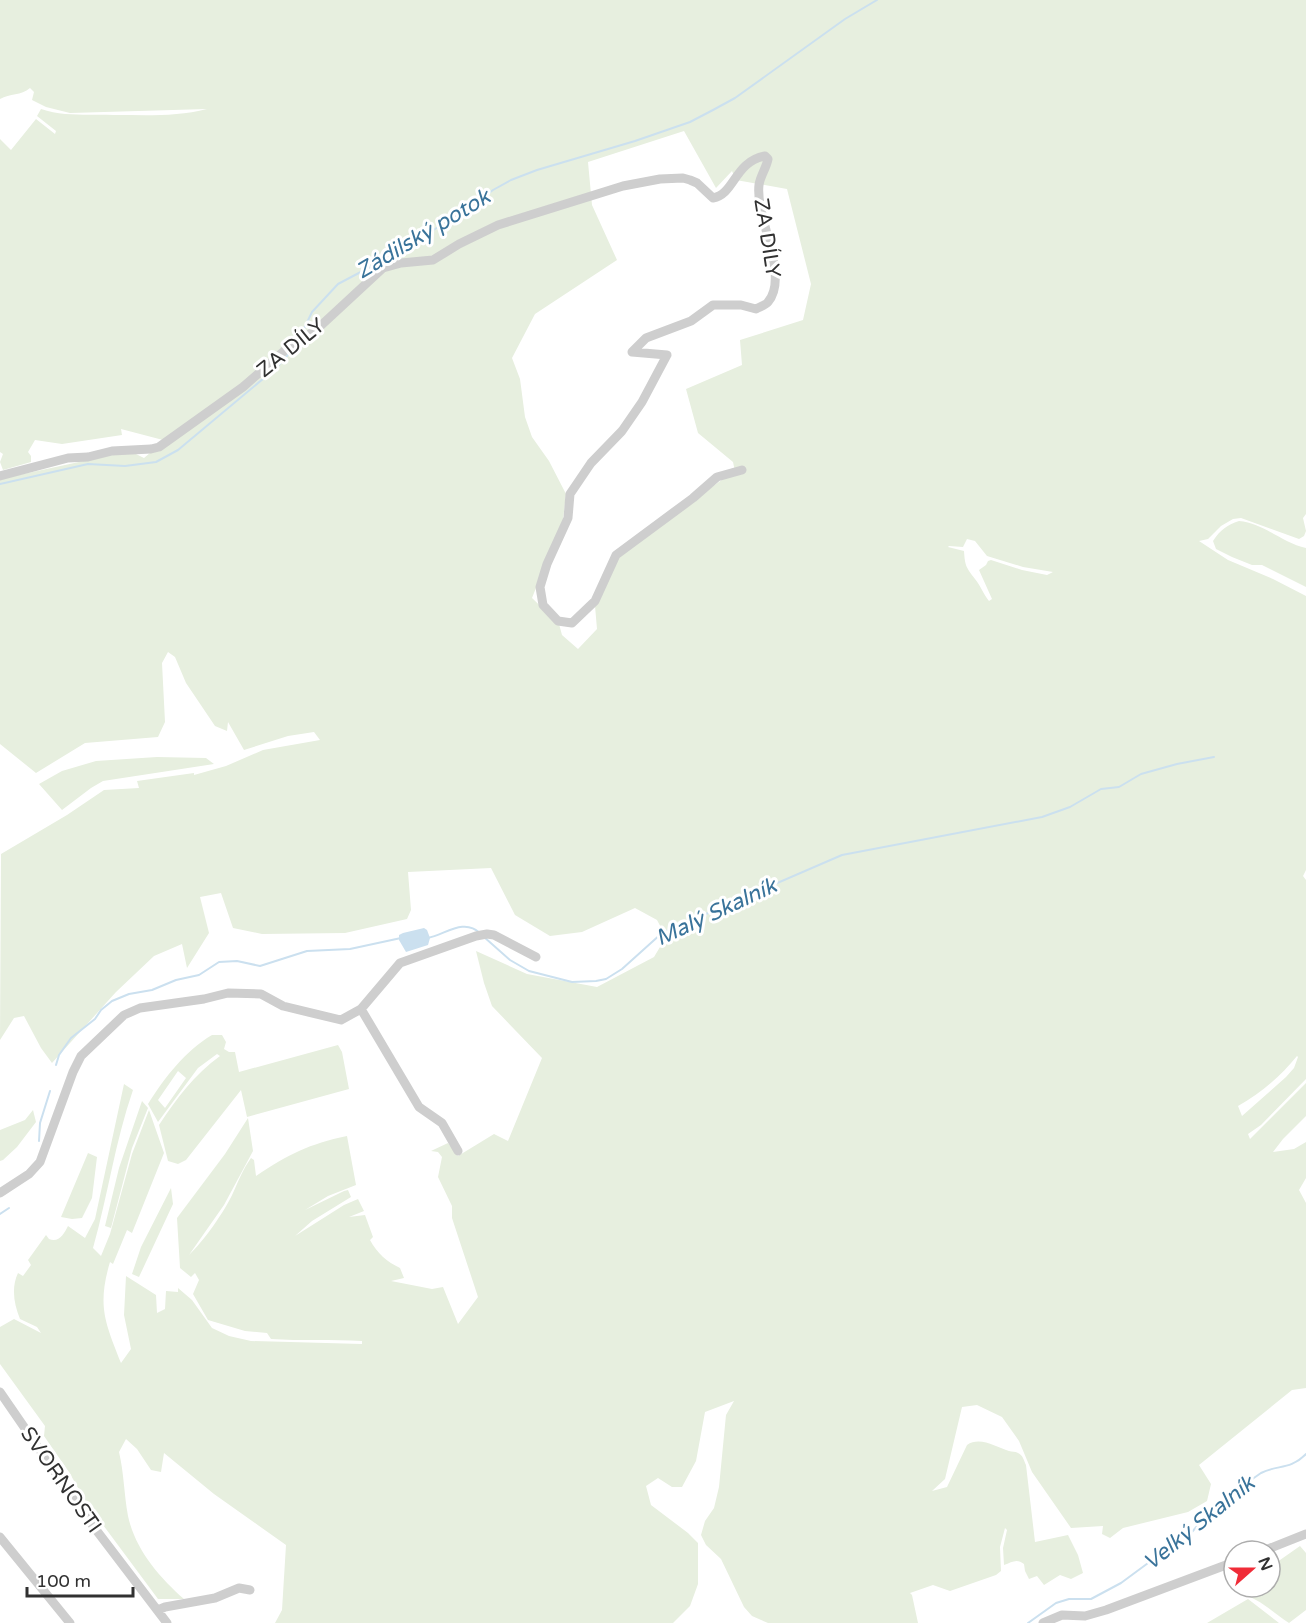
<svg xmlns="http://www.w3.org/2000/svg" width="1306" height="1623" font-family="'Varela Round',sans-serif">
<style>
.green{fill:#e7efdf;fill-rule:evenodd}
.water{fill:#cbe0ef}
.lines{fill:none;stroke-linecap:round;stroke-linejoin:round}
.stream{stroke:#cbe0ef;stroke-width:2}
.minor{stroke:#cecece;stroke-width:9}
.labels{text-anchor:middle;dominant-baseline:central;stroke-width:6;stroke-linejoin:round;paint-order:stroke}
.street-label{font-size:21px;fill:#313131;stroke:#fff}
.water-label{font-size:22px;font-style:italic;fill:#39739a;stroke:#fff}
</style>
<rect width="100%" height="100%" fill="#fff"/>
<!-- green -->
<path class="green" d="M0 0H1306V514L1303 518 1306 531 1304 536 1299 539 1241 518 1233 519 1221 526 1208 539 1199 541 1228 560 1273 579 1306 596V870L1303 876 1306 880V1079L1261 1125 1248 1134 1250 1139 1306 1083V1116L1283 1139 1273 1152 1294 1149 1306 1142V1178L1299 1190 1306 1203V1388L1292 1390 1199 1465 1211 1484 1207 1501 1188 1512 1123 1528 1110 1538 1102 1534 1103 1526 1071 1528 1032 1472 1019 1441 1002 1417 977 1405 962 1407 945 1479 932 1491 947 1487 967 1445C980 1436 996 1447 1009 1451 1012 1452 1015 1451 1018 1453 1023 1455 1024 1461 1026 1465L1035 1542 1068 1535 1078 1555 1083 1573 1071 1579 1060 1575 1044 1585 1037 1576 1029 1579 1025 1571 1024 1564C1017 1558 1012 1562 1004 1565L1003 1548 1007 1530 1005 1528 1000 1547 1001 1571 996 1575 950 1591 933 1585 910 1593 912 1595 918 1623H768L752 1616 744 1607 721 1559 706 1545 701 1535 705 1521 714 1508 719 1487 726 1415 734 1401 705 1412 696 1461 682 1487H672L658 1478 646 1486 651 1505 688 1533 698 1543V1584L690 1606 673 1623H275L282 1610 286 1545 214 1494 164 1453 161 1472 151 1470 137 1449 126 1439 119 1452C124 1473 124 1494 128 1516 135 1549 159 1577 184 1599H158L86 1502 69 1472 44 1436 45 1426 0 1364V1327L14 1319 41 1333 37 1327 20 1319C14 1304 11 1288 18 1273L23 1276 31 1265 28 1260 46 1235 49 1239C59 1243 64 1234 68 1226L85 1238 95 1219 124 1084 133 1090C115 1142 108 1195 93 1248L101 1256 110 1234 132 1154 149 1110 164 1153 132 1233 127 1230 113 1264 110 1262C97 1306 105 1322 121 1363L131 1349 124 1315 126 1276 156 1295 157 1313 165 1309 166 1291 178 1292V1288L192 1300 212 1328 229 1336 251 1341 362 1344V1341C332 1339 301 1341 271 1339L267 1333 245 1331 208 1320 193 1294 199 1280 195 1273 191 1277 180 1268 177 1218 225 1154 248 1118 253 1151 224 1205 189 1255C203 1242 225 1211 233 1193 239 1180 243 1169 251 1158L254 1160 256 1176C289 1154 309 1144 347 1136L356 1185 328 1196 305 1210 344 1191 348 1190 351 1197 312 1221 295 1236 344 1205 358 1199 364 1211 349 1217 365 1215 373 1237 370 1240C377 1253 387 1262 400 1268L404 1278 391 1281 432 1289 443 1287 458 1324 478 1297 452 1218V1206L438 1177 442 1157 438 1152 431 1151 448 1143 458 1156 494 1134 508 1141 542 1058 492 1006 484 983 476 951 527 974 597 987 654 957 666 937 657 920 635 908 582 932 550 936 515 915 491 868 408 872 411 910 407 919 345 933 262 934 233 928 221 893 200 897 209 933 187 968 182 944 154 956 116 992 52 1063 41 1048 24 1016 14 1018 0 1040 1 854 67 815 104 790 139 788 137 781 194 773V775L226 766 263 750 320 740 314 732 288 736 244 750 228 722 227 731 215 726 186 683 175 657 168 652 162 663 165 722 158 737 85 743 36 773 0 744V479L130 451 144 458 169 437 163 440 121 429 122 435 62 444 35 440 28 452 31 456V462L3 470 0 462 3 454 0 452V139L11 150 36 119 55 134 56 131 37 116 41 109C65 117 89 114 114 115 145 115 177 117 207 109L70 113 46 107 32 100 34 92 30 88C21 96 10 93 0 99ZM684 131 716 188 732 171 736 180 787 189 811 284 803 320 740 340 742 365 686 389 698 433 733 462 736 476 726 477 699 496 618 557 595 606 597 629 578 649 562 635 559 624 532 598 563 520 566 494 549 461 532 437 525 417 520 379 512 358 535 314 617 260 592 205 588 162ZM967 539 975 541 987 556 1023 567 1053 572 1047 575 1022 570 991 560 988 561 986 565 979 570 992 599 989 601C983 594 981 586 975 579 966 567 965 566 964 551L948 547 949 546 963 547ZM1297 1056 1298 1057 1294 1068 1286 1077 1242 1116 1238 1106C1260 1094 1281 1076 1297 1056Z
M1239 521C1264 523 1282 543 1306 548V587L1262 565H1252L1232 557 1216 549 1213 541C1220 530 1227 525 1239 521Z
M157 757 206 758 214 764 103 781 91 788 62 810 39 784 62 771 96 761Z
M212 1035H222L226 1042 224 1049 229 1052H235L239 1072 338 1045 342 1052 349 1089 247 1117 241 1090 186 1160 178 1164 168 1161 159 1125C177 1098 194 1075 220 1056L217 1054 198 1068 158 1122 148 1104C165 1077 185 1051 212 1035ZM178 1071 186 1078 165 1108 158 1100Z
M142 1101 148 1108 132 1148 111 1228 105 1226 119 1168Z
M33 1110 36 1122 17 1147 3 1160 0 1161V1130L25 1120Z
M88 1153 97 1157 92 1198 82 1218 72 1219 61 1217Z
M171 1188 173 1204 139 1277 132 1274 141 1247Z
M1300 1546 1306 1553V1610L1289 1623C1272 1612 1258 1597 1238 1593L1237 1590 1241 1587H1270V1567Z
M1248 1599 1279 1623H1207Z"/>
<!-- water -->
<path class="water" d="M424 928 427 930 430 938 428 945 406 952 399 940V935L403 933Z"/>
<g class="lines">
<!-- stream -->
<path class="stream" d="M301 335 312 312 338 284 391 256 469 208 493 190 511 180 537 170 635 141 690 122 713 110 735 98 845 19 877 0
M0 484 88 464 125 466 156 462 178 450 276 368 294 348
M484 937 510 960 529 971 572 982 596 981 606 979 622 969 662 933 842 855 1042 817 1070 807 1101 789 1119 787 1141 774 1177 764 1214 757
M428 938C446 934 464 918 480 933
M56 1065 59 1055 71 1038 95 1019 101 1010 112 1001 129 994 152 990 176 980 199 975 219 962 237 961 260 966 307 951 350 949 401 938
M39 1141 40 1123 50 1091
M0 1214 9 1208
M1028 1623 1056 1603 1069 1599H1091L1121 1583 1163 1552 1186 1539 1215 1505 1261 1473C1278 1464 1289 1471 1306 1454"/>
<!-- minor -->
<path class="minor" d="M0 476 68 458 88 457 112 451 151 449 159 447 243 387 291 345 315 331 383 268 401 263 433 260 459 244 498 225 623 186 660 179 683 178 690 180 697 183 713 198C735 194 734 162 765 156L768 159C766 169 760 176 759 185 755 217 790 277 768 302 766 305 759 307 756 309L741 305H713L691 321 646 338 632 352 667 355 642 402 622 431 591 463 570 494 568 518 547 564 540 587 543 605 558 621 572 623 595 601 616 555 693 498 717 477 742 470
M361 1009 419 1107 442 1123 458 1151
M0 1193 29 1174 40 1162 73 1072 81 1056 124 1015 140 1008 204 999 228 993 261 994 283 1006 341 1020 361 1009 400 963 476 936 487 934 494 935 536 957
M0 1392 84 1514 167 1623
M0 1537 70 1623
M1263 1551 1306 1534
M158 1610 165 1607 215 1598 239 1588 250 1590
M1043 1623 1062 1615 1085 1616 1106 1610 1234 1562"/>
</g>
<g class="labels">
<!-- street labels -->
<g class="street-label">
<text transform="translate(767 238) rotate(81)">ZA DÍLY</text>
<text transform="translate(291 348) rotate(-39)">ZA DÍLY</text>
<text transform="translate(61 1480) rotate(55)">SVORNOSTI</text>
</g>
<!-- water labels -->
<g class="water-label">
<text transform="translate(423 234) rotate(-31)">Zádilský potok</text>
<text transform="translate(716 912) rotate(-25)">Malý Skalník</text>
<text transform="translate(1199 1523) rotate(-39)">Velký Skalník</text>
</g>
</g>
<!-- north arrow -->
<g transform="translate(1252 1569) rotate(69)"><circle r="28" fill="#ffffff" stroke="#adadad" stroke-width="1.5"/>
<path d="M0-4.5L10 22L0 15L-10 22Z" fill="#f02c38"/>
<text y="-9" font-size="16" font-weight="bold" text-anchor="middle" fill="#313131">N</text>
</g>
<!-- scale -->
<path d="M27 1587v9h106v-9" fill="none" stroke="#313131" stroke-width="3"/>
<text x="36" y="1587" font-size="18" fill="#313131" stroke="#ffffff" stroke-width="4.5" paint-order="stroke">100 m</text>
</svg>
